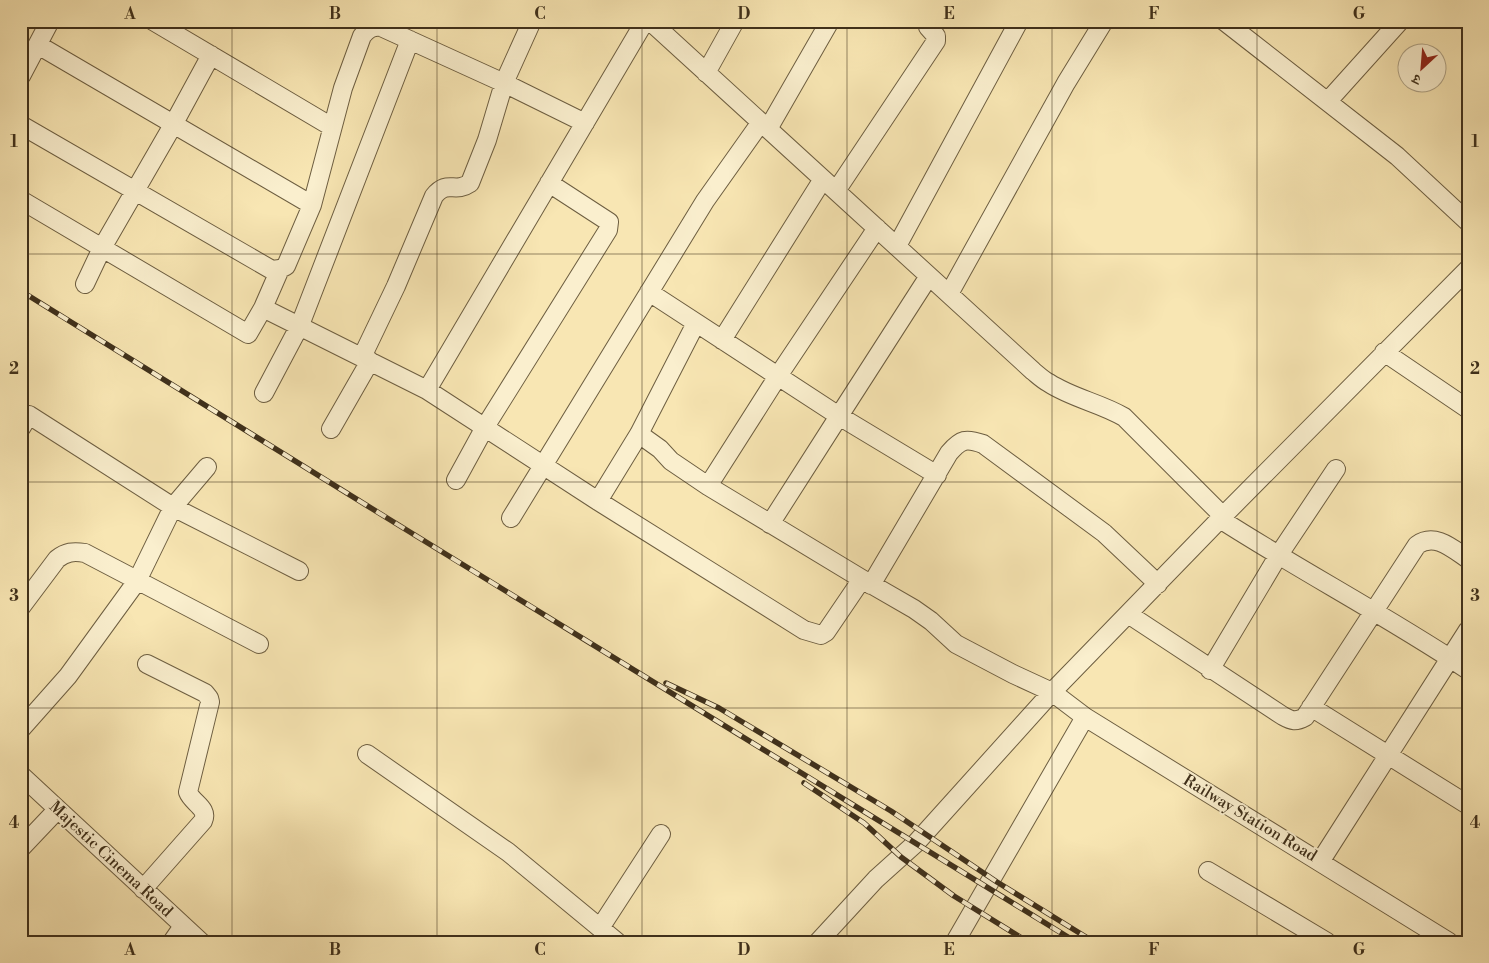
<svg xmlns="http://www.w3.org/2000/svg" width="1489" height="963" font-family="'Libre Bodoni','Noto Serif Devanagari',serif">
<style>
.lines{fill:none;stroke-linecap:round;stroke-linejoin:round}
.minor-casing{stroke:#6d5e41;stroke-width:20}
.minor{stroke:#faefce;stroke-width:18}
.rail-casing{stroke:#3f301b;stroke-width:5.5}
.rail{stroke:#faefce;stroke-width:4;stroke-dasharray:11;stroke-linecap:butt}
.grid{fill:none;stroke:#3f301b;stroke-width:1;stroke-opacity:0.55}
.labels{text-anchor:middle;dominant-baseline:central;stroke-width:4;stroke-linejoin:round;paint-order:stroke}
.street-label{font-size:16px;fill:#3f301b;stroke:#faefce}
.neatline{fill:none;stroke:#3f301b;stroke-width:2}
.grid-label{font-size:16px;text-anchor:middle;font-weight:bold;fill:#3f301b}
</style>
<rect width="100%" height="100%" fill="#f8e6b3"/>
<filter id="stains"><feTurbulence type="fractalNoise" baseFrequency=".004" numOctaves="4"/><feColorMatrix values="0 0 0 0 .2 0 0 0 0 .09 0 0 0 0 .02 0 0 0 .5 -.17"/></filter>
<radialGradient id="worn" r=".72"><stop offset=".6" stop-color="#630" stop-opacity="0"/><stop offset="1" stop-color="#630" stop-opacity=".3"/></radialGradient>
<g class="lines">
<defs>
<path id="minor" d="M153 21 332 127
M650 21 1033 371C1038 375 1043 380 1049 383 1072 398 1100 403 1124 417L1223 516
M1224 21 1397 156 1468 222
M38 45 312 205
M706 73 735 21
M21 76 50 21
M1328 101 1400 21
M21 125 272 270 280 269 286 266 312 205 343 88 362 36C368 29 372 26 381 27L504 83 585 123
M768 129 830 21
M836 191 936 41V36L928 27 927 21
M21 200 248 334 263 308 427 390 598 501 804 630 821 635 826 632 862 579
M897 246 1019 21
M85 284 102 248 173 125 211 55
M649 292 839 416 929 276
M949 294 1066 83 1104 21
M263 308 280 269
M722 340 823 179
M1384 352 1468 409
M362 357 396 286 434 196C448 179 454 194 470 183L487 140 504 83 532 21
M427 390 645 21
M264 393 300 325 410 40
M21 428 29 415 173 507 299 571
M331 429 370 361
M639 434 660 449 671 461 708 486 862 579 914 609 931 621 956 644 1013 674 1052 692 1085 717 1449 942
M456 480 485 427 608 230 609 222 549 183
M708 486 778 376 877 228
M598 501 639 434 696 323
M511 518 705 201 761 122
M1220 519C1301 571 1387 616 1468 670
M770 524 839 416 937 475
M871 585 949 453C961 439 966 438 983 444L1104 533 1158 584
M21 607 57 559C66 552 73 551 85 553L259 644
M1128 614 1283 716C1292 721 1296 722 1305 717L1417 545C1435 532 1453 549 1468 559
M1210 670 1278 556 1336 469
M1311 707 1468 805
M21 729 68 676 137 581 173 507 207 467
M367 754 508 852 617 942
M21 775 201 942
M21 848 57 810
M1320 862 1468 630
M1208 871 1327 942
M143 889 203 821C209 808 192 803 188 792L210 702 209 698 205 693 147 664
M600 928 661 834
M172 942 183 926
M818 942 876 879 916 843 1052 692 1220 519 1468 269
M955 942 1085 717"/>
</defs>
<!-- minor casing -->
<use href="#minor" class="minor-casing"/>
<!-- minor -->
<use href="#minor" class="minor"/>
<defs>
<path id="rail" d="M21 291 379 513 1076 942
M666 683 719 708 891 811 997 882 1094 942
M804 783 864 823 901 857 954 896 1028 942"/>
</defs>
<!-- rail casing -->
<use href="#rail" class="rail-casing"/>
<!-- rail -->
<use href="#rail" class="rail"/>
</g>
<!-- grid -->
<path class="grid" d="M232 21V942M437 21V942M642 21V942M847 21V942M1052 21V942M1257 21V942M21 254H1468M21 482H1468M21 708H1468"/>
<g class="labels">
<!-- street labels -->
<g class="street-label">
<text transform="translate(1250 818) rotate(31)">Railway Station Road</text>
<text transform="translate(111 859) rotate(43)">Majestic Cinema Road</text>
</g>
</g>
<!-- margin -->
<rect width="1489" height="963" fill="none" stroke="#f8e6b3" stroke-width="55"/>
<!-- north arrow -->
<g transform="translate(1422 68) rotate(206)"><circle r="24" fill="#faefce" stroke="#afa386"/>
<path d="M0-4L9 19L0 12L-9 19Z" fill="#8f2418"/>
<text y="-8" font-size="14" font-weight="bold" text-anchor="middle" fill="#3f301b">उ</text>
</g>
<rect x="28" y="28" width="1434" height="908" class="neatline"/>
<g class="grid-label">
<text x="130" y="19">A</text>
<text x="335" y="19">B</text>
<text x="540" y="19">C</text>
<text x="744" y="19">D</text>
<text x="949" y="19">E</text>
<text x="1154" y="19">F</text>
<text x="1359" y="19">G</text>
<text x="14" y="147">1</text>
<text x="1475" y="147">1</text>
<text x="14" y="374">2</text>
<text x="1475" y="374">2</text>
<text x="14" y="601">3</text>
<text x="1475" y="601">3</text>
<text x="14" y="828">4</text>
<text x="1475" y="828">4</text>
<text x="130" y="955">A</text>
<text x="335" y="955">B</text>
<text x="540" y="955">C</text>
<text x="744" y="955">D</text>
<text x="949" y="955">E</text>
<text x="1154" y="955">F</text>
<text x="1359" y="955">G</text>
</g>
<rect width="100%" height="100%" filter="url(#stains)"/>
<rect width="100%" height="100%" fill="url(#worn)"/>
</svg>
